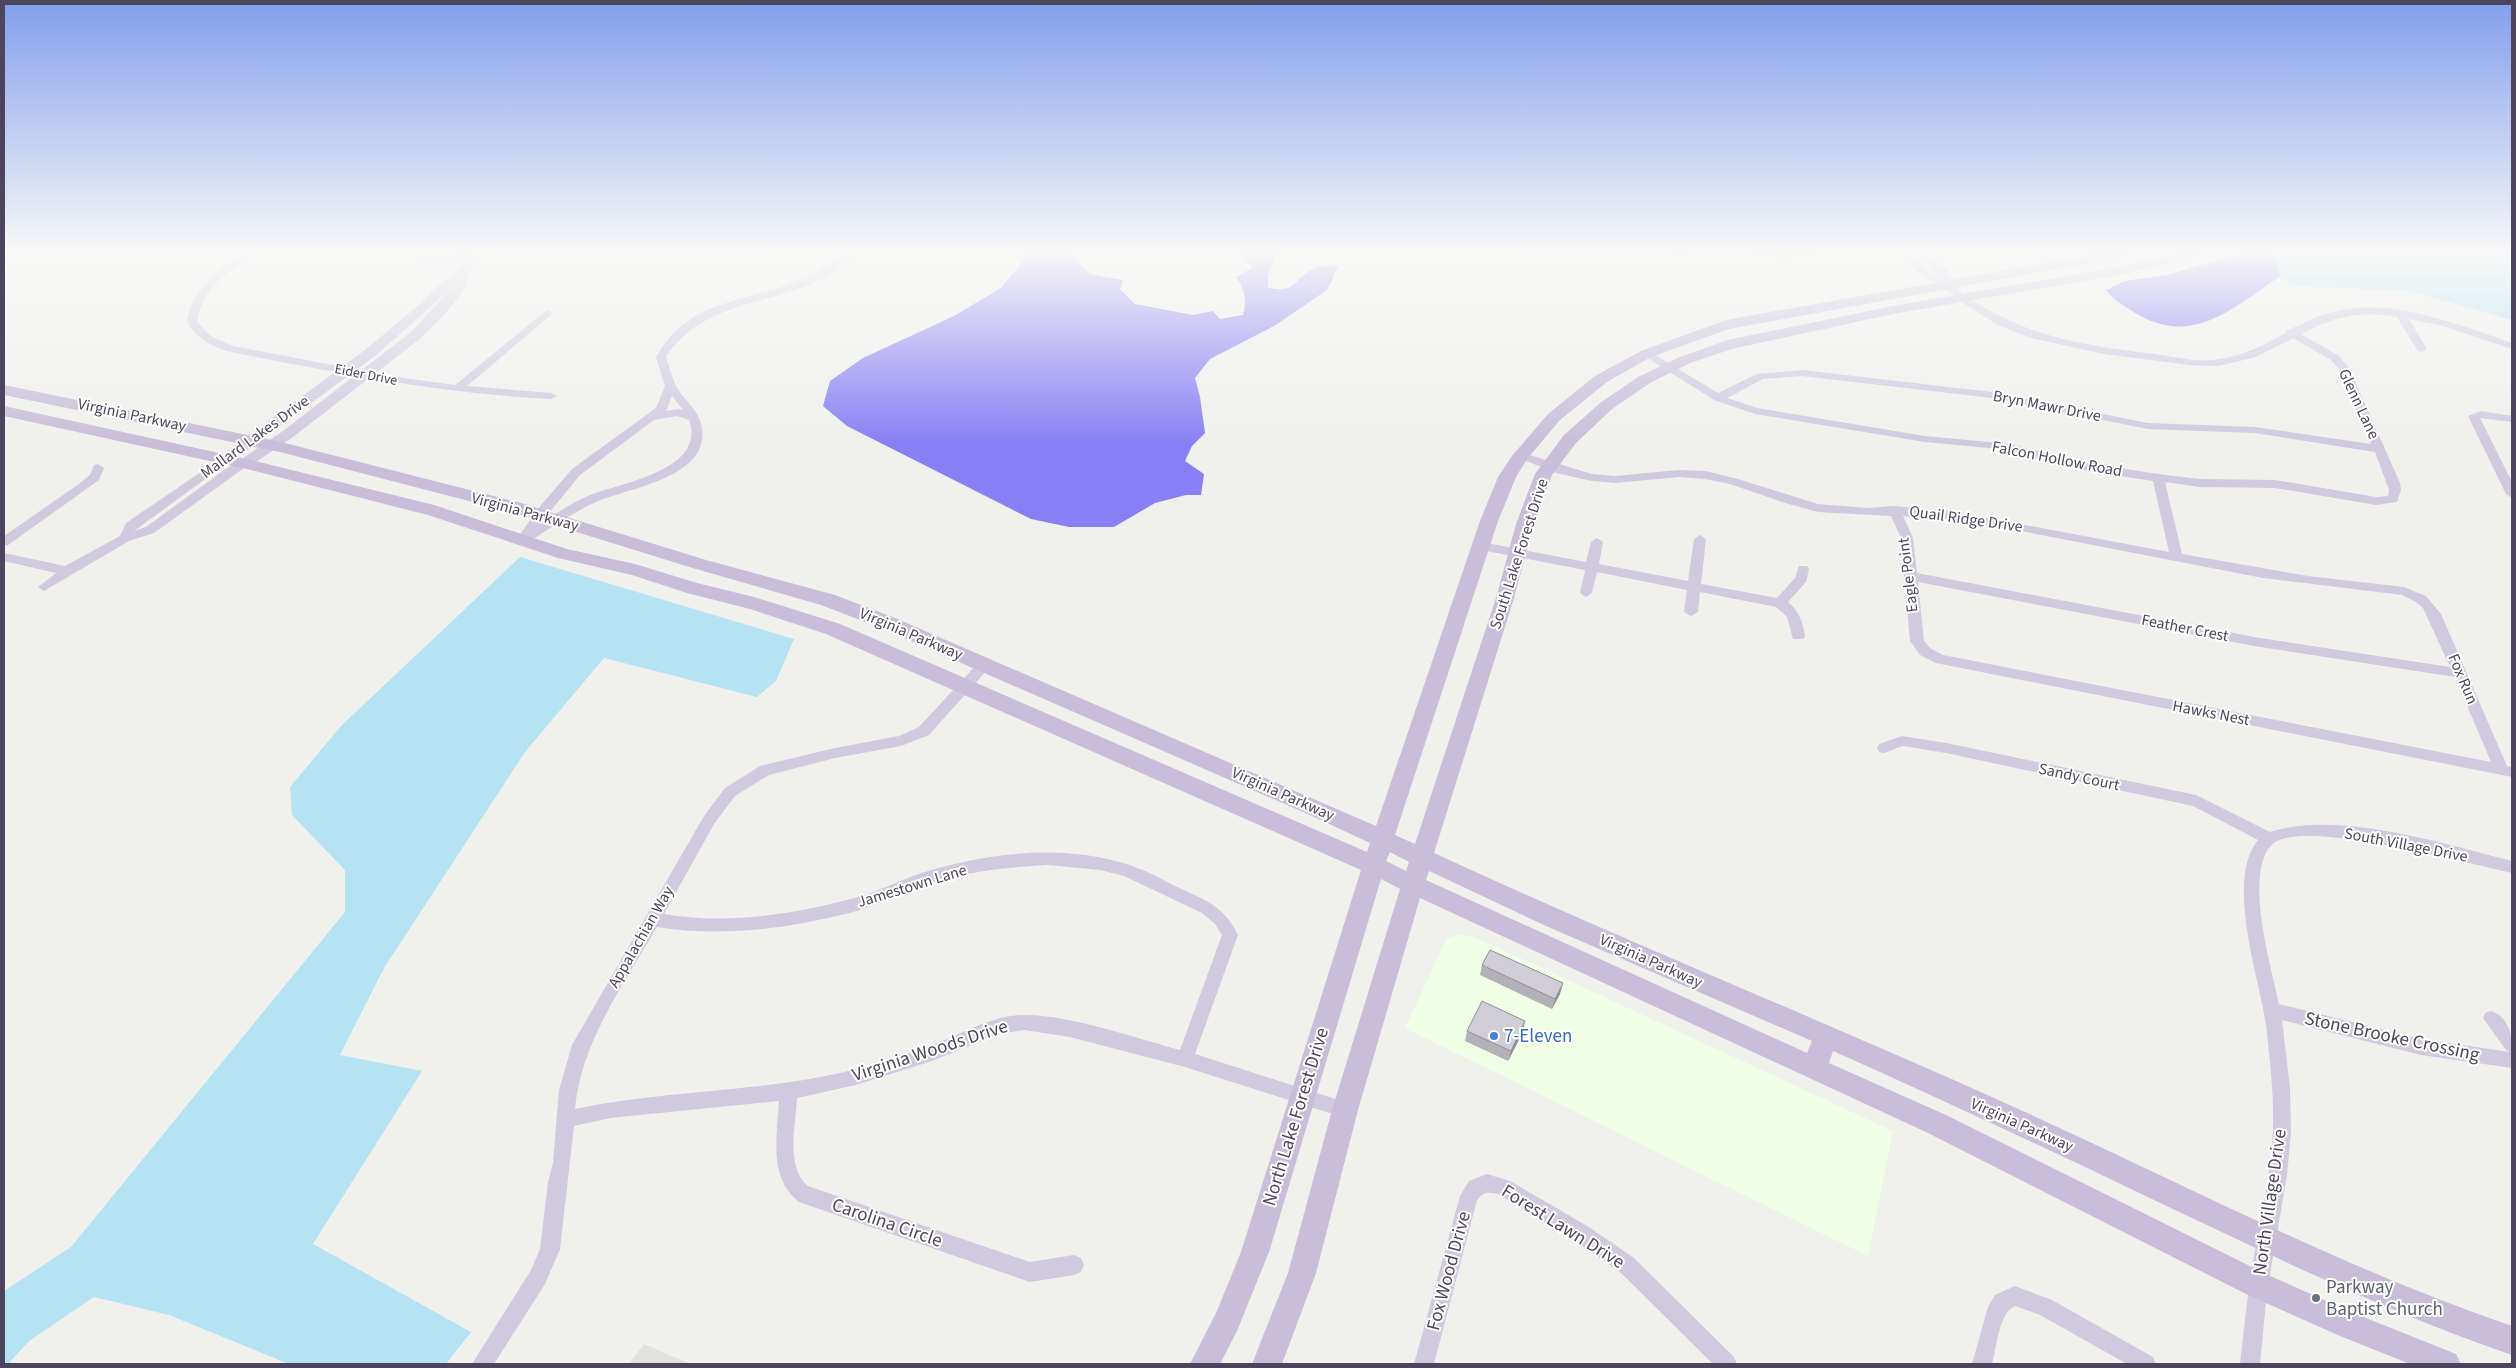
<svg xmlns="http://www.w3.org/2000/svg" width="2516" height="1368" font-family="'Source Sans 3',sans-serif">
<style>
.commercial{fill:#effee4}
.education{fill:#e2e1df}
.green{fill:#b6e3f3}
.water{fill:#897ff4}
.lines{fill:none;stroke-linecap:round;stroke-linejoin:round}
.minor{fill:#d1cadf;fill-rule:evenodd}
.tertiary{fill:#d1cadf;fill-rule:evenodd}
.secondary{fill:#c8bed9;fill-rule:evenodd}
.wall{fill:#b4b0b8}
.shaded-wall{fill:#929096}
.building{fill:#d1cdd6;stroke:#929096}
.shop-dot{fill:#3f7fe0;stroke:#fff;stroke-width:2}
.worship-dot{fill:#6b7280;stroke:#fff;stroke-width:2}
.labels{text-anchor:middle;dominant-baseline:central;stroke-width:4;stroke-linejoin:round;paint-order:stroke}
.far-street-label{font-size:14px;fill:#4d445d;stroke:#fff}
.street-label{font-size:16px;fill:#4d445d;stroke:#fff}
.near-shop-label{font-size:19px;fill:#366cbe;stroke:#fff;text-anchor:start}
.near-street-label{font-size:19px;fill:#4d445d;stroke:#fff}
.near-worship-label{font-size:19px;fill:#5b616d;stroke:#fff;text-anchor:start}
</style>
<rect width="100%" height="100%" fill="#f0f0ed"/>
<!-- commercial -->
<path class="commercial" d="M1462 934 1477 938 1893 1131 1868 1256 1405 1028 1447 938Z"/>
<!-- education -->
<path class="education" d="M644 1344 690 1364H629Z"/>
<!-- green -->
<path class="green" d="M2239 252H2484L2512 258V320L2409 291 2293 286Z
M520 557 794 639 776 681 757 697 604 658 525 752 384 968 340 1055 422 1071 313 1244 471 1332 446 1364H289L169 1315 94 1297 29 1341 8 1364H4V1291L71 1247 345 912V870L292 815 290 787 341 726Z"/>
<!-- water -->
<path class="water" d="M1028 252H1067L1090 274 1123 280 1120 289 1135 304 1193 315 1213 311 1220 319 1243 315C1247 299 1245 290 1236 277L1252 268 1242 254 1245 252H1284L1275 256 1268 275V288C1296 293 1292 281 1312 269 1318 265 1331 266 1339 265L1327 290 1274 326 1210 359 1195 378 1200 397 1205 433 1192 446 1185 461 1204 474 1201 495H1186L1155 503 1114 527H1069L1031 519 847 426 823 406 830 381 863 358 954 316 1001 288 1022 263Z
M2249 252H2268L2275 256 2280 275 2276 279C2229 311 2189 348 2132 311 2123 305 2112 299 2106 290L2125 281 2166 275Z"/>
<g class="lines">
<!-- minor -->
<path class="minor" d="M247 252H258C252 258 245 261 238 266 216 280 201 296 197 322L212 337 233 346 390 376 455 385 547 310 552 313 551 315 467 386 551 393 557 396 551 399C443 394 337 373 231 352 212 347 197 339 187 322 193 287 218 269 247 252Z
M422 252H432L429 256 471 254 476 257 471 260 428 262 418 258Z
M846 252H857C808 311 711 287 666 357 669 366 672 377 676 386 683 399 698 409 701 424 714 477 630 487 596 502 572 513 550 528 527 543H519L517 540 519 536 536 511 572 469 656 408 665 386 656 357C663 346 669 336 680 327 704 306 738 300 768 291 797 283 823 271 846 252ZM672 396 683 410 678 409 666 411ZM677 416 689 420C707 470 621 483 590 495 572 503 556 513 540 524L580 475 654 420Z
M1662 252H1702C1693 260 1671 259 1662 252Z
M1735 252H1835L1830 255 1786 259 1740 255Z
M1894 252C1913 251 1924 272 1942 278L1912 252C1924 251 1943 263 1950 274 1957 283 1955 289 1968 297 2028 338 2084 345 2155 354 2175 357 2199 363 2220 359 2244 356 2265 344 2286 333L2287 330C2298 327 2308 320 2319 316 2330 313 2344 309 2356 308 2403 303 2467 327 2512 343V349L2443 326 2409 319 2427 349 2422 352 2418 351 2397 317C2362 310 2333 317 2301 334L2339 356 2349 368 2400 483 2401 490 2397 502 2376 505 2275 488 2200 487 2165 482 2182 554 2308 576 2404 587 2426 596 2441 614 2507 766 2512 767V777L1936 663 1920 655 1910 641 1901 538 1891 516 1818 512 1785 503 1730 484 1705 479 1679 477 1615 483 1592 481 1556 473 1514 456 1520 452 1592 474 1615 476 1679 470 1705 471 1738 479 1818 504 1868 508 1894 506 1950 511 2169 552 2153 481 2087 471 2010 450 1925 442 1755 414 1714 400 1641 354 1646 351 1650 352 1718 393 1757 374 1802 370 1992 392 2148 423 2255 427 2371 444 2339 369 2331 360 2293 338 2256 357 2218 366 2190 365 2104 354 2031 338 1998 325 1958 300 1944 286 1928 280ZM1802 376 1992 398 2148 429 2255 433 2375 452 2389 490 2388 496 2376 497 2275 480 2200 479 2158 474 2087 463 2010 444 1925 436 1757 408 1727 398 1763 379ZM1903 516 1950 519 1995 526 2263 578 2402 595 2416 602 2423 608 2450 667 2254 637 1917 573 1913 538ZM1918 582 2254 646 2455 677 2491 762 1943 655 1930 648 1924 641Z
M2481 411 2512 416V422L2480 418 2512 482V498L2506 494 2468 416Z
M226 455 230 457V461L134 531 146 527 227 468 245 459 251 463 154 533 129 541 44 591 38 587 56 573 4 561V553L65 566 120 536 126 523Z
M98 464 104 468 99 480 8 545 4 546V536L79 484 90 475 94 465Z
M1700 535 1706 539 1701 584 1777 598 1795 578 1799 566H1807L1809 569 1806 582 1788 602C1799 611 1803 622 1805 636L1803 639H1793L1787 617 1776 607 1700 592 1698 612 1691 616 1684 612 1687 590 1597 572 1592 593 1586 597 1580 593 1585 570 1481 550 1475 546 1481 542 1586 562 1591 542 1597 538 1603 542 1599 564 1688 581 1694 539Z
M984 660 989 662 991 665 989 668 929 735 901 746 835 758 769 775 735 796 714 824 664 914C727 925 797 914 858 897 880 891 900 880 922 873 986 853 1058 844 1123 863 1141 868 1158 877 1175 886 1204 900 1223 904 1238 935L1195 1054 1351 1104 1354 1110 1351 1116 1345 1118 1185 1067 1070 1037 1024 1030 999 1034 932 1061 856 1085 797 1098C796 1124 785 1168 808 1186L1030 1262 1074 1255 1081 1258 1084 1265 1081 1272 1074 1275 1030 1282 799 1202C768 1177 777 1137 779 1101L610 1118 574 1126 560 1249 545 1284 494 1364H472L531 1270 540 1249 548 1182 553 1163 559 1090 572 1045 704 816 725 788 760 766 835 748 899 736 919 727 979 662ZM1048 865 1100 870 1124 876 1202 913 1215 924 1222 935 1180 1050C1135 1038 1070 1015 1025 1015 994 1014 960 1035 932 1045 907 1054 881 1062 856 1069 764 1093 668 1089 575 1109 581 1042 624 984 657 927 723 938 792 928 857 911 880 904 902 893 925 885 965 872 1006 867 1048 865Z
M1902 736 1946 743 2196 795 2270 832C2337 810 2444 844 2512 861V873C2471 864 2305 819 2274 843 2271 845 2266 851 2265 855 2249 891 2271 967 2279 1004L2421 1039 2510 1052 2506 1050 2483 1018 2485 1013 2491 1011C2515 1019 2512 1047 2512 1068L2421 1055 2282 1020 2290 1088 2291 1132 2287 1175 2267 1292 2260 1364H2240C2244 1330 2247 1296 2253 1262 2260 1219 2271 1175 2273 1131 2274 1095 2270 1060 2266 1025 2259 977 2225 880 2258 840L2193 806 1946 753 1903 746 1884 753 1879 752 1877 748 1879 744Z
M1487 1174 1510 1181 1589 1227 1634 1258 1734 1357 1737 1364H1713L1620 1272 1575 1241 1498 1194C1489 1192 1484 1191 1477 1200L1434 1364H1414L1460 1196 1469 1181Z
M2015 1286 2052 1300 2153 1357 2156 1364H2127L2040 1315 2015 1306C1998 1314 1997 1347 1992 1364H1972L1988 1307 1995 1295Z"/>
<!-- tertiary -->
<path class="tertiary" d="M467 252H479L467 277 466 287 447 312 421 338 293 437 250 466H240L238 463 240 460 283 431 411 332 453 287 375 356 231 462H221L219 459 221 456 365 350 419 305 440 284 456 275Z"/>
<!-- secondary -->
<path class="secondary" d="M2106 252H2135L2128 256 1729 329 1651 357 1607 382 1560 420 1527 459 1516 477 1498 521 1395 835 1415 844 1496 598 1516 524 1535 474 1564 435 1600 403 1638 377 1680 357 1728 340 1893 306 2124 266 2184 252H2208L2206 255 2124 274 1893 314 1732 349 1690 363 1650 383 1612 409 1576 443 1552 475 1534 524 1514 598 1434 853C1626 942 1822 1020 2014 1107 2180 1182 2340 1267 2512 1326V1355C2381 1310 2260 1250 2135 1191 2035 1143 1934 1096 1833 1051L1829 1063 1946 1115 2268 1275 2356 1314 2456 1354 2461 1364H2410L2340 1336 2248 1295 1928 1133 1420 898 1358 1110 1316 1273 1282 1364H1252L1288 1273 1332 1110 1400 889 1381 879 1269 1252 1237 1331 1220 1364H1190L1217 1311 1241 1252 1361 870 826 634 750 609 687 593 632 575 558 558 428 515 251 470 4 416V406L251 460 434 505 567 549 635 564 697 583 754 597 840 624 1367 852 1370 843 1310 815 881 628 821 605 696 569 515 513 280 452 4 395V385L281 442 521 503 706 560 835 595 895 618 1376 826 1480 521 1498 477 1512 456 1548 414 1595 376 1641 351 1726 320ZM1390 852 1409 862 1406 871 1386 861ZM1429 871 1546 926 1812 1041 1807 1053 1426 880Z"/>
</g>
<!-- wall -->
<path class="wall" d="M1482 965 1560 994 1552 1009 1480 975Z
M1467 1031 1523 1032 1508 1061 1465 1041Z"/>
<!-- shaded-wall -->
<path class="shaded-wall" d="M1563 983 1560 994 1552 1009 1555 999Z
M1525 1021 1523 1032 1508 1061 1511 1051Z"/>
<!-- building -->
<path class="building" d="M1490 950 1563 983 1555 999 1482 965Z
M1482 1001 1525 1021 1511 1051 1467 1031Z"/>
<!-- sky -->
<linearGradient id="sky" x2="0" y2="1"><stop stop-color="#829fed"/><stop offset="0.57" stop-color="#f8f8f7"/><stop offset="1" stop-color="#f8f8f7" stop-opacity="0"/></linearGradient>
<rect width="2516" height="443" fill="url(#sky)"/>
<!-- markers -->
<circle class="shop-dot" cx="1494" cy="1036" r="5"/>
<circle class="worship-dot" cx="2316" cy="1298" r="5"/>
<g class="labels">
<!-- far-street labels -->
<g class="far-street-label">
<text transform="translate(366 375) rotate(11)">Eider Drive</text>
</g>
<!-- street labels -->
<g class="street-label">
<text transform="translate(2359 404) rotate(65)">Glenn Lane</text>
<text transform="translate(2047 406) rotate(11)">Bryn Mawr Drive</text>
<text transform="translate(132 415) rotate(12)">Virginia Parkway</text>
<text transform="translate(255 437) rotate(-36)">Mallard Lakes Drive</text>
<text transform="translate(2057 459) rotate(11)">Falcon Hollow Road</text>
<text transform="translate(525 512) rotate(15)">Virginia Parkway</text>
<text transform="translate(1966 519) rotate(8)">Quail Ridge Drive</text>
<text transform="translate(1519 554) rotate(-72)">South Lake Forest Drive</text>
<text transform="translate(1908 575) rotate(-97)">Eagle Point</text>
<text transform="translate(2185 628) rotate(11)">Feather Crest</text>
<text transform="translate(911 634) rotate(23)">Virginia Parkway</text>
<text transform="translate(2463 679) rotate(67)">Fox Run</text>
<text transform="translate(2211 713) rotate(11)">Hawks Nest</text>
<text transform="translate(2079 777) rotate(12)">Sandy Court</text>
<text transform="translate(1283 794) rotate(24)">Virginia Parkway</text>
<text transform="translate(2406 845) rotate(11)">South Village Drive</text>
<text transform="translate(912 886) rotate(-17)">Jamestown Lane</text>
<text transform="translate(641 937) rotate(-60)">Appalachian Way</text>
<text transform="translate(1651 961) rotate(24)">Virginia Parkway</text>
<text transform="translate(2022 1125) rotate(24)">Virginia Parkway</text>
</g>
<!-- near-shop labels -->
<g class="near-shop-label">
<text x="1504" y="1036">7-Eleven</text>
</g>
<!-- near-street labels -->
<g class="near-street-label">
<text transform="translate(2392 1037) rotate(12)">Stone Brooke Crossing</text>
<text transform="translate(930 1051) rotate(-18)">Virginia Woods Drive</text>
<text transform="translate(1296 1117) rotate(-73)">North Lake Forest Drive</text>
<text transform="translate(2270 1202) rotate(-82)">North Village Drive</text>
<text transform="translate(887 1223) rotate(19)">Carolina Circle</text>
<text transform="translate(1563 1227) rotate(32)">Forest Lawn Drive</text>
<text transform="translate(1449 1271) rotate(-75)">Fox Wood Drive</text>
</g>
<!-- near-worship labels -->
<g class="near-worship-label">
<text x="2326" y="1287">Parkway<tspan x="2326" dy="22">Baptist Church</tspan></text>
</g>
</g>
<!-- border -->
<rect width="2516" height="1368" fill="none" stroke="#4d445d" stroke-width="10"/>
</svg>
